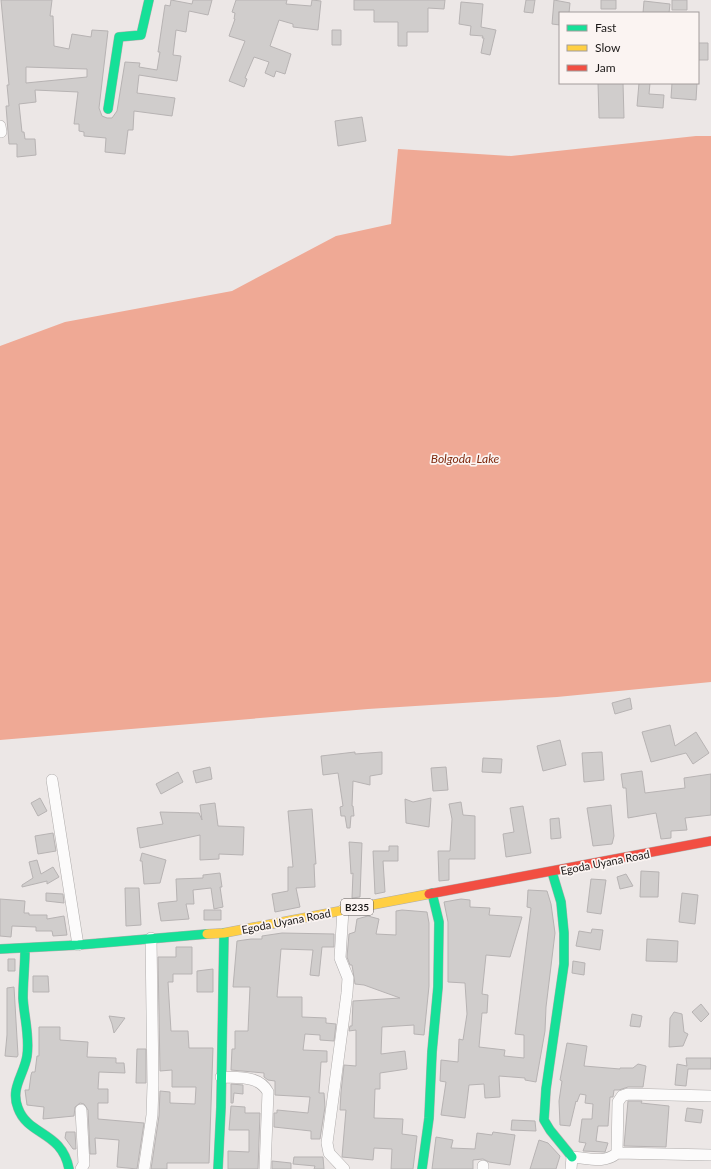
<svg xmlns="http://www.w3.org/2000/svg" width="711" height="1169" font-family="Lato,sans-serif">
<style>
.water{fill:#efa995}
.building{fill:#d0cdcc;stroke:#b7b3b3;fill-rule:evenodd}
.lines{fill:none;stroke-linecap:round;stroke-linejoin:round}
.street-casing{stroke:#b0adac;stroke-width:12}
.fast-casing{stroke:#b0adac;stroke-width:10}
.slow-casing{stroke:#b0adac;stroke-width:10}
.jam-casing{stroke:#b0adac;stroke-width:10}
.street{stroke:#fcfbfb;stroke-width:11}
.fast{stroke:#16e098;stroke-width:9}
.slow{stroke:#ffcf43;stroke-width:9}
.jam{stroke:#f24e42;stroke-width:9}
.labels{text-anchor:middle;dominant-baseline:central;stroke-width:3.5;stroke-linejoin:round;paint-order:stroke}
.shield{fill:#fbf4f2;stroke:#5f5b59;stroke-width:1}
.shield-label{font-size:10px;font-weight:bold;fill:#1c1918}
.street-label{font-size:11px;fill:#1c1918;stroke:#fbf4f2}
.water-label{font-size:12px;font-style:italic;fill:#802a0e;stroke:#fbf4f2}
</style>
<rect width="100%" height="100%" fill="#ece7e6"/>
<!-- water -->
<path class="water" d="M696 136H711V682L557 697 368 709 0 740V346L65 322 232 291 336 236 391 224 398 149 511 156Z"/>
<!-- building -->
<path class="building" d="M1 0H52L50 16H53L54 46 69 49 72 34 91 37 92 30 108 31 99 108 102 116 107 118H112L117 111 125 62 140 63 139 67 157 70 160 52H158L165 5 170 6 171 0 192 4 193 0H212L208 15 189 11 186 32 176 30 173 55 181 56 177 81 139 75 137 93 175 98 172 116 134 111 133 130H128L125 154 105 152 106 138 84 136V132L79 131V124H74L78 92 35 90 36 102 19 104 22 132H24L25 139H35L36 155 17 157V144H9L6 106H9L7 85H9ZM26 67 87 69V77L26 83Z
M236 0H287L286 4 311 6 312 0 321 1 318 30 293 27V24L279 20 270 46 291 54 285 74 276 71 274 77 265 73 269 62 254 57 245 78 247 79 244 87 229 81 245 41 229 36 235 19H234L235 13 232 12Z
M354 0H445L444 9 428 8V32H407V46H398V22H374V10H354Z
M526 0H535L533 13 524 12Z
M554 0 570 3 569 13H560V25L552 24Z
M601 0H616V9H601Z
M672 0H687V10H672Z
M644 1 670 4 669 13H643Z
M461 2 483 4 481 27 496 30 490 55 481 53 484 38H482L483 36 470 35 471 26 459 24Z
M332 30H341V45H332Z
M698 43H708V60H698Z
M598 83H623L624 118H599Z
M639 83H650L649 94 664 95 663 108 637 106Z
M672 83H697L696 100 671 98Z
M362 117 366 141 338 146 335 121Z
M630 698 632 709 615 714 612 703Z
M670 725 675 746 696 732 709 753 693 764 686 753 651 762 642 732Z
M560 740 566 765 543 771 537 746Z
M355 752V754L382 752V774L370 776V785L353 781 352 806H353L354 816H351L350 828H347L345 816H341L340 807 343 806 338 773 323 775 321 756Z
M602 752 604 780 584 782 582 753Z
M483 758 502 759 501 773 482 772Z
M210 767 212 779 196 783 193 771Z
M446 767 448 790 433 791 431 768Z
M642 771 645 793 685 788 684 778 711 774V815L685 818 687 830 671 831V838L661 839 656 813 628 818 626 788H623L621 774Z
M178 772 183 782 161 794 156 784Z
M40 798 47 811 38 816 31 803Z
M431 798 429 827 406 823 405 799 413 802Z
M461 802 463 815 475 816V859H449V880L439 881 438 851H450L452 819 449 804Z
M215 803 218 826 244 827 243 855 219 854V859L200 860V835L140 848 137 828 163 824 160 812 199 813 202 820 200 805Z
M611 805 614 836 612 844 593 846 587 808Z
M523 806 531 853 506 857 503 834 514 832 510 808Z
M312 809 316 864H314L315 887 296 888 300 907 275 912 272 894 288 891V867H293L288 811Z
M559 818 561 838 551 839 550 819Z
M53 833 56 851 38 854 35 836Z
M349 842 362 843 360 897 352 898 353 873 351 874Z
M389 846H398V861H383L385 892 375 894 373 851H389Z
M142 853 166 860 160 883 144 884 142 861H140Z
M37 860 41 874 53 867 59 877 47 884V881L22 887V885L33 878 29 862Z
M641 871 659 872 658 897H640Z
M220 873 222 887H220L223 907 214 909 211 888 193 890 194 904H186L189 919 161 921 158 903 177 901 176 879 203 878V875Z
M626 874 633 886 620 889 617 877Z
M591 879 606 880 601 914 587 912Z
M125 888H139L141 925 126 926Z
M528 890 547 891 551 904 555 933 546 1007 545 1031 536 1082 525 1080V1078L499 1076 500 1097 485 1098 484 1084 469 1085 465 1118 441 1115 446 1082 440 1081 441 1060 458 1062 459 1039 463 1040 467 1014 465 983 448 982V922L444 902 461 899 470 900V907L490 908 489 915 522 917 510 957 486 955 482 994 488 995 487 1013H482L479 1047 505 1050 504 1056 524 1058V1035L515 1034 531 908 527 907Z
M46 893 63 894 64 903 46 901Z
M682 893 698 895 695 924 679 922Z
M0 899 25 901 24 913H29V915H47V919L64 916 67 935 53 936 52 931H36V927L12 926 11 937 0 936Z
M204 910H221V920H204Z
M402 910 427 912 429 923V986L424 1035 414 1034V1025L382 1027 381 1054 405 1051 407 1069 380 1073V1089H375L374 1118 403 1119 402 1134 417 1136 413 1169H391L392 1149 374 1148 373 1160 342 1157 346 1110H340L341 1092 344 1065 356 1066V1030L349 1031 350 1026H352L353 1001 400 998 364 985 355 984 352 965H350L347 957 349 934 355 932 357 919 368 916 379 919 376 934 396 935V911Z
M592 929 603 930 600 950 576 946 579 931 591 933Z
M282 933 334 934V947H322L319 976 310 975 313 950 281 949 277 997H302V1017L326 1018V1023L336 1024 334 1041 320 1040V1035L305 1034 303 1050 327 1051V1062H321L319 1093H324L325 1107 320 1139H311V1131L274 1127V1113H277V1110L308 1113 310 1097 275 1095V1081L268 1080 264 1077V1073L231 1070 232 1049H235V1031H248L250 987H233L237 941 251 939H262V936Z
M647 939 678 941 677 962 646 961Z
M176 947H192V974H173V982H168L171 1031H188L189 1048H213L209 1163H167V1169H151L159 1116 160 1091 170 1092V1103L195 1104 196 1087H172V1070L160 1071 158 957H176Z
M8 959H15V971H8Z
M573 961 585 963 584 975 572 973Z
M213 969V992H197V971Z
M33 976H48L49 992H33Z
M14 987 18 1055 17 1057 5 1056 7 1035V988Z
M701 1004 709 1014 701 1022 692 1012Z
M674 1012 682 1014 684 1032 688 1034 683 1046 669 1047 670 1018Z
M632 1014 642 1016 640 1027 630 1026Z
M109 1016 125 1018 114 1033 112 1024Z
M39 1027H60V1040L88 1042 87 1057 116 1058V1063H124L125 1073 99 1072 98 1089H108V1103H98V1119L144 1123 137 1169 117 1167 119 1140 95 1138 96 1154H90L88 1110 84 1104 80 1103 75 1107 74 1116 43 1119 44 1107 27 1105 25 1090H29L31 1075 32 1072H35L37 1056H39Z
M567 1043 587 1046 584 1066 620 1069V1068H633L638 1064 646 1066 643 1087H628L619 1090H614L613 1097H610L608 1126H598L596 1141 608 1143 605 1152 583 1151 586 1143 579 1142 582 1119H592L593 1104 585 1103 586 1095 580 1094 577 1102 576 1101 570 1126 560 1125 559 1101 562 1081 560 1080Z
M137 1049H146V1083H136Z
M686 1058H711V1069H688L686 1086 675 1085 677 1064 687 1066Z
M231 1084 243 1085V1094L234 1093 233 1103H231Z
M628 1101H642L641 1103 669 1106 666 1147 624 1146Z
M231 1106 245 1107V1113H260L258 1169H228V1151L249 1152V1130H229Z
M687 1108 703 1110 701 1123 685 1121Z
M512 1120 535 1121 536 1131 511 1130Z
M66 1132H75L76 1149H73L65 1138Z
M493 1132 515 1135 510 1165 489 1162 483 1159 473 1160V1169H432L436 1137 453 1140 451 1148 475 1149 477 1133 492 1135Z
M539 1140 548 1143 560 1156 556 1169H530Z
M294 1157H323L324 1169H314L315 1166 293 1164Z
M272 1161 291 1163V1169H272Z"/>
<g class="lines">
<defs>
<path id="street" d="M0 126 1 132
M52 780 78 945
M343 910 340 958 348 978 347 993 327 1143 329 1153 344 1169
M221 1077C238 1078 259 1075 268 1092L265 1169
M617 1153 618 1102 622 1096 628 1094 711 1096
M81 1169 84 1164 81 1110
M144 1169 152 1115 153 1085 151 938
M483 1169V1166
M571 1169 572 1157C588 1158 605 1164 617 1153L711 1155"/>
<path id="fast" d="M108 109 119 37 141 35 149 0
M552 872 561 902 564 933V964L546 1089 544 1120 550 1130 572 1157
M0 949 78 945 207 934
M25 949C25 965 23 982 23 998 24 1017 30 1036 27 1056 24 1075 10 1088 18 1108 28 1136 62 1131 69 1169
M218 1169 221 1107 224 933
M422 1169 429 1118 432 1052 438 987 439 922 432 893"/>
<path id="slow" d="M207 934 224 933 429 894"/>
<path id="jam" d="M429 894 711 841"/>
</defs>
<!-- street casing -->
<use href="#street" class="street-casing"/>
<!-- fast casing -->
<use href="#fast" class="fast-casing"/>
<!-- slow casing -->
<use href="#slow" class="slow-casing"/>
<!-- jam casing -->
<use href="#jam" class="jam-casing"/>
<!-- street -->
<use href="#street" class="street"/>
<!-- fast -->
<use href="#fast" class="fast"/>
<!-- slow -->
<use href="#slow" class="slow"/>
<!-- jam -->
<use href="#jam" class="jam"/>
</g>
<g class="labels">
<!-- shield labels -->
<rect class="shield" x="341" y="899" width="32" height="16" rx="3"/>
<g class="shield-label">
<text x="357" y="907">B235</text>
</g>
<!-- street labels -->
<g class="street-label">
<text transform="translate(605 862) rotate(-11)">Egoda Uyana Road</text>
<text transform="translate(286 921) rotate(-11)">Egoda Uyana Road</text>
</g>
<!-- water labels -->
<g class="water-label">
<text x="465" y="458">Bolgoda_Lake</text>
</g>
</g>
<!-- legend -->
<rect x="559" y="12" width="140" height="72" fill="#fbf4f2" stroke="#a29c9b"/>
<rect x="567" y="25" width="20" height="6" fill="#16e098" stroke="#a29c9b"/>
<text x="595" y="32" font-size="12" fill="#1c1918">Fast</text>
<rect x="567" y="45" width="20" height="6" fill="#ffcf43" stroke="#a29c9b"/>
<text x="595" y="52" font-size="12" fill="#1c1918">Slow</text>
<rect x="567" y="65" width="20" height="6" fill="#f24e42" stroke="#a29c9b"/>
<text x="595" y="72" font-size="12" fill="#1c1918">Jam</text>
</svg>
